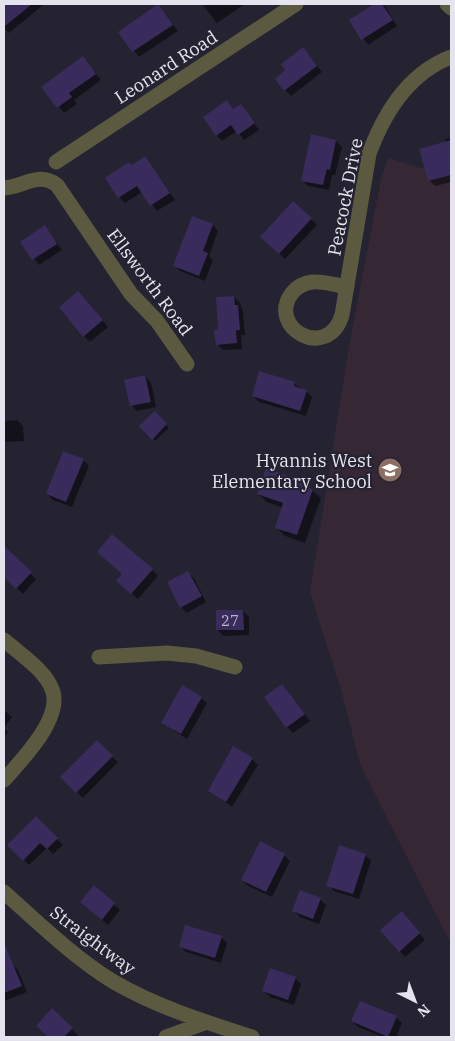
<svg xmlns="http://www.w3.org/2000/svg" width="455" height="1041" font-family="'IBM Plex Serif',serif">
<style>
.education{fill:#352834}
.shadow{fill:#0007}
.building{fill:#3a2b5d}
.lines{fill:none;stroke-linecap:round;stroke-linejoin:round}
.minor{stroke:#5b5940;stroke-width:15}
.labels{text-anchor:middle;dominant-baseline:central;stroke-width:4.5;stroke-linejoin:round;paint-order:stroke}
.number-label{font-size:15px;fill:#bab6ca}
.street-label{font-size:18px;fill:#e5e4ee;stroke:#252332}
.poi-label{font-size:18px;fill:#e5e4ee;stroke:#252332;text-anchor:end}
</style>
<rect width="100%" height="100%" fill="#252332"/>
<!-- education -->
<path class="education" d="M388 158 451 177V944L360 764 342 693 310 592 349 347 381 179Z"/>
<!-- shadow -->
<path class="shadow" d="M4 4H40L42 6 9 33 4 28Z
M202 4H245L217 23Z
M376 4H382L386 7 397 26 368 45 351 20Z
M158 6 178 31 139 57 120 32Z
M303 49 322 72 291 96 285 90Z
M83 58 101 80 74 100 77 104 64 113 43 87Z
M227 102 234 110 241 105 259 130 244 140 237 131 222 141 216 135Z
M451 138V182L435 186 429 180 446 143 445 139Z
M336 141 342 147 335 175H332L329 190 308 186 302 180Z
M145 157 175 200 157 211 142 192 125 203 119 197 132 166Z
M193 218 213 225 218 231 209 256 213 260 205 281 180 271 174 265Z
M311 219 317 225 285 259 268 243Z
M45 227 62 250 39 265 21 242Z
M234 297 240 303 243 312 245 335H241L242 349 223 350 217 344 219 331Z
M84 298 108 327 90 342 84 336Z
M260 373 295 384 306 391 312 397 306 416 259 402 253 396Z
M145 376 151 382 156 407 137 411 131 405Z
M155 413 169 428 155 441 141 426Z
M17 420 23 426 24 441 4 442V421Z
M83 460 89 466 72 507 53 500 47 494Z
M302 482 321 498 305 543 285 536 276 527 283 508 267 502 258 494Z
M4 548 36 579 23 594 4 576Z
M152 570 158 576 138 599 123 586Z
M188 573 194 578 206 602 187 613 181 607Z
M243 611 249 617V635L223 636 218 630Z
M282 685 310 721 293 733 287 727Z
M201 698 207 703 187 739 162 723Z
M4 710 12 717 4 728Z
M4 728 8 732 4 738Z
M97 742 118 762 83 798 62 777Z
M252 759 258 765 232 807 210 791Z
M36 818 63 845 53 854 47 848 29 865 8 845Z
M284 855 290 861 272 897 248 886 242 880Z
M365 855 371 861 359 899 334 891 328 885Z
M94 887 120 910 108 925 81 902Z
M320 899 326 905 319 924 300 917 294 911Z
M407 919 425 940 405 957 400 951Z
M221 937 227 943 221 963 186 952 180 946Z
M4 958 18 970 27 992 4 1001Z
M295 978 301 984 294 1005 270 997 264 991Z
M52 1010 78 1035 75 1037H50L37 1026Z
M396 1017 402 1023 396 1037H383L358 1027 352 1021Z"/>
<!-- building -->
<path class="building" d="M4 4H32L4 27Z
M158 4 173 25 132 52 118 32Z
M374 4H382L393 20 361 40 349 20Z
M303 47 317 66 284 91 275 79 285 70 281 64Z
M83 56 96 74 69 93 72 97 57 108 41 87Z
M227 100 233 109 241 104 255 123 238 135 231 125 216 136 203 117Z
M311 134 336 140 330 170 327 169 323 185 301 181Z
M451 140V175L428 181 419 149Z
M145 156 170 193 150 206 137 186 118 198 105 178 129 162 132 165Z
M293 201 312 218 279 254 260 237Z
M192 216 213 224 203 251 208 253 199 276 173 266Z
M45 225 57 244 32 260 20 242Z
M78 291 103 320 83 337 59 307Z
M234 296 235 305H238L240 330H236L237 343 216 345 214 330 218 329 216 297Z
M259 371 295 382 294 386 307 390 300 411 252 396Z
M145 375 151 402 130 406 124 380Z
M155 411 167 424 152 440 139 426Z
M63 451 84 459 66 502 46 494Z
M266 468 303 481 302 485 313 489 297 535 275 528 283 503 257 494Z
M112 534 153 569 131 594 116 581 122 574 97 552Z
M4 546 32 572 16 589 4 577Z
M188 571 202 596 180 608 167 582Z
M216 610H243L244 630H216Z
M282 684 305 714 286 728 264 697Z
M182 685 202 697 181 734 161 723Z
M97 740 113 756 76 793 60 777Z
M233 746 253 758 226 802 208 791Z
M36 816 58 838 47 849 40 843 23 861 7 845Z
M260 841 285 854 266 892 241 880Z
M339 845 366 854 353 894 326 886Z
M94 885 115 903 102 920 80 902Z
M300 890 321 898 313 919 292 911Z
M402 911 420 933 399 952 380 930Z
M185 925 222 936 215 958 179 947Z
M4 943 22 986 4 993Z
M270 968 296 977 288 1000 262 991Z
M360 1001 397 1016 388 1037 351 1021Z
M52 1008 73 1028 64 1037H48L36 1026Z"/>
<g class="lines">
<!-- minor -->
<path class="minor" d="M447 4 451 8
M56 162 296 4
M4 188C24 187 38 171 57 185L131 294 157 321 187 364
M347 287C336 285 323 281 312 282 304 283 297 287 292 293 266 328 328 362 342 315L369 154C384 113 409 73 451 57
M4 640C20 654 47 671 53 692 61 720 21 761 4 780
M99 657 167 653 196 656 235 667
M4 892C35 920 77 960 114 982 157 1007 205 1022 252 1037
M166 1037 207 1022"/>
</g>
<!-- icons -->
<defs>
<symbol id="school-disc" viewBox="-11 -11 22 22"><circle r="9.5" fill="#8d6e63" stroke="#252332"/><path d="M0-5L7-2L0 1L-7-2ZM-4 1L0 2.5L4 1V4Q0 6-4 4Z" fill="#fff"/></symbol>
</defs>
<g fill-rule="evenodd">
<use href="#school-disc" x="376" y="456" width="28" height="28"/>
</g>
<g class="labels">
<!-- number labels -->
<g class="number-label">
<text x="230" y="620">27</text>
</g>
<!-- street labels -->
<g class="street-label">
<text transform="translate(166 67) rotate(-33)">Leonard Road</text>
<text transform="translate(345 197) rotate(-79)">Peacock Drive</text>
<text transform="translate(150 282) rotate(53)">Ellsworth Road</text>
<text transform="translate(93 940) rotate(37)">Straightway</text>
</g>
<!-- poi labels -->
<g class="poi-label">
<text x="372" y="460">Hyannis West<tspan x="372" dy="21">Elementary School</tspan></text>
</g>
</g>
<!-- border -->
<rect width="455" height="1041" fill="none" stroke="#e5e4ee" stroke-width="10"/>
<!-- north arrow -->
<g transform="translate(415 1001) rotate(138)" stroke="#252332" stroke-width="4" paint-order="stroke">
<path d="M0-4L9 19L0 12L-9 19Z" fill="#e5e4ee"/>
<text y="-8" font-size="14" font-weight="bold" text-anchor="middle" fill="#e5e4ee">N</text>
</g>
</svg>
